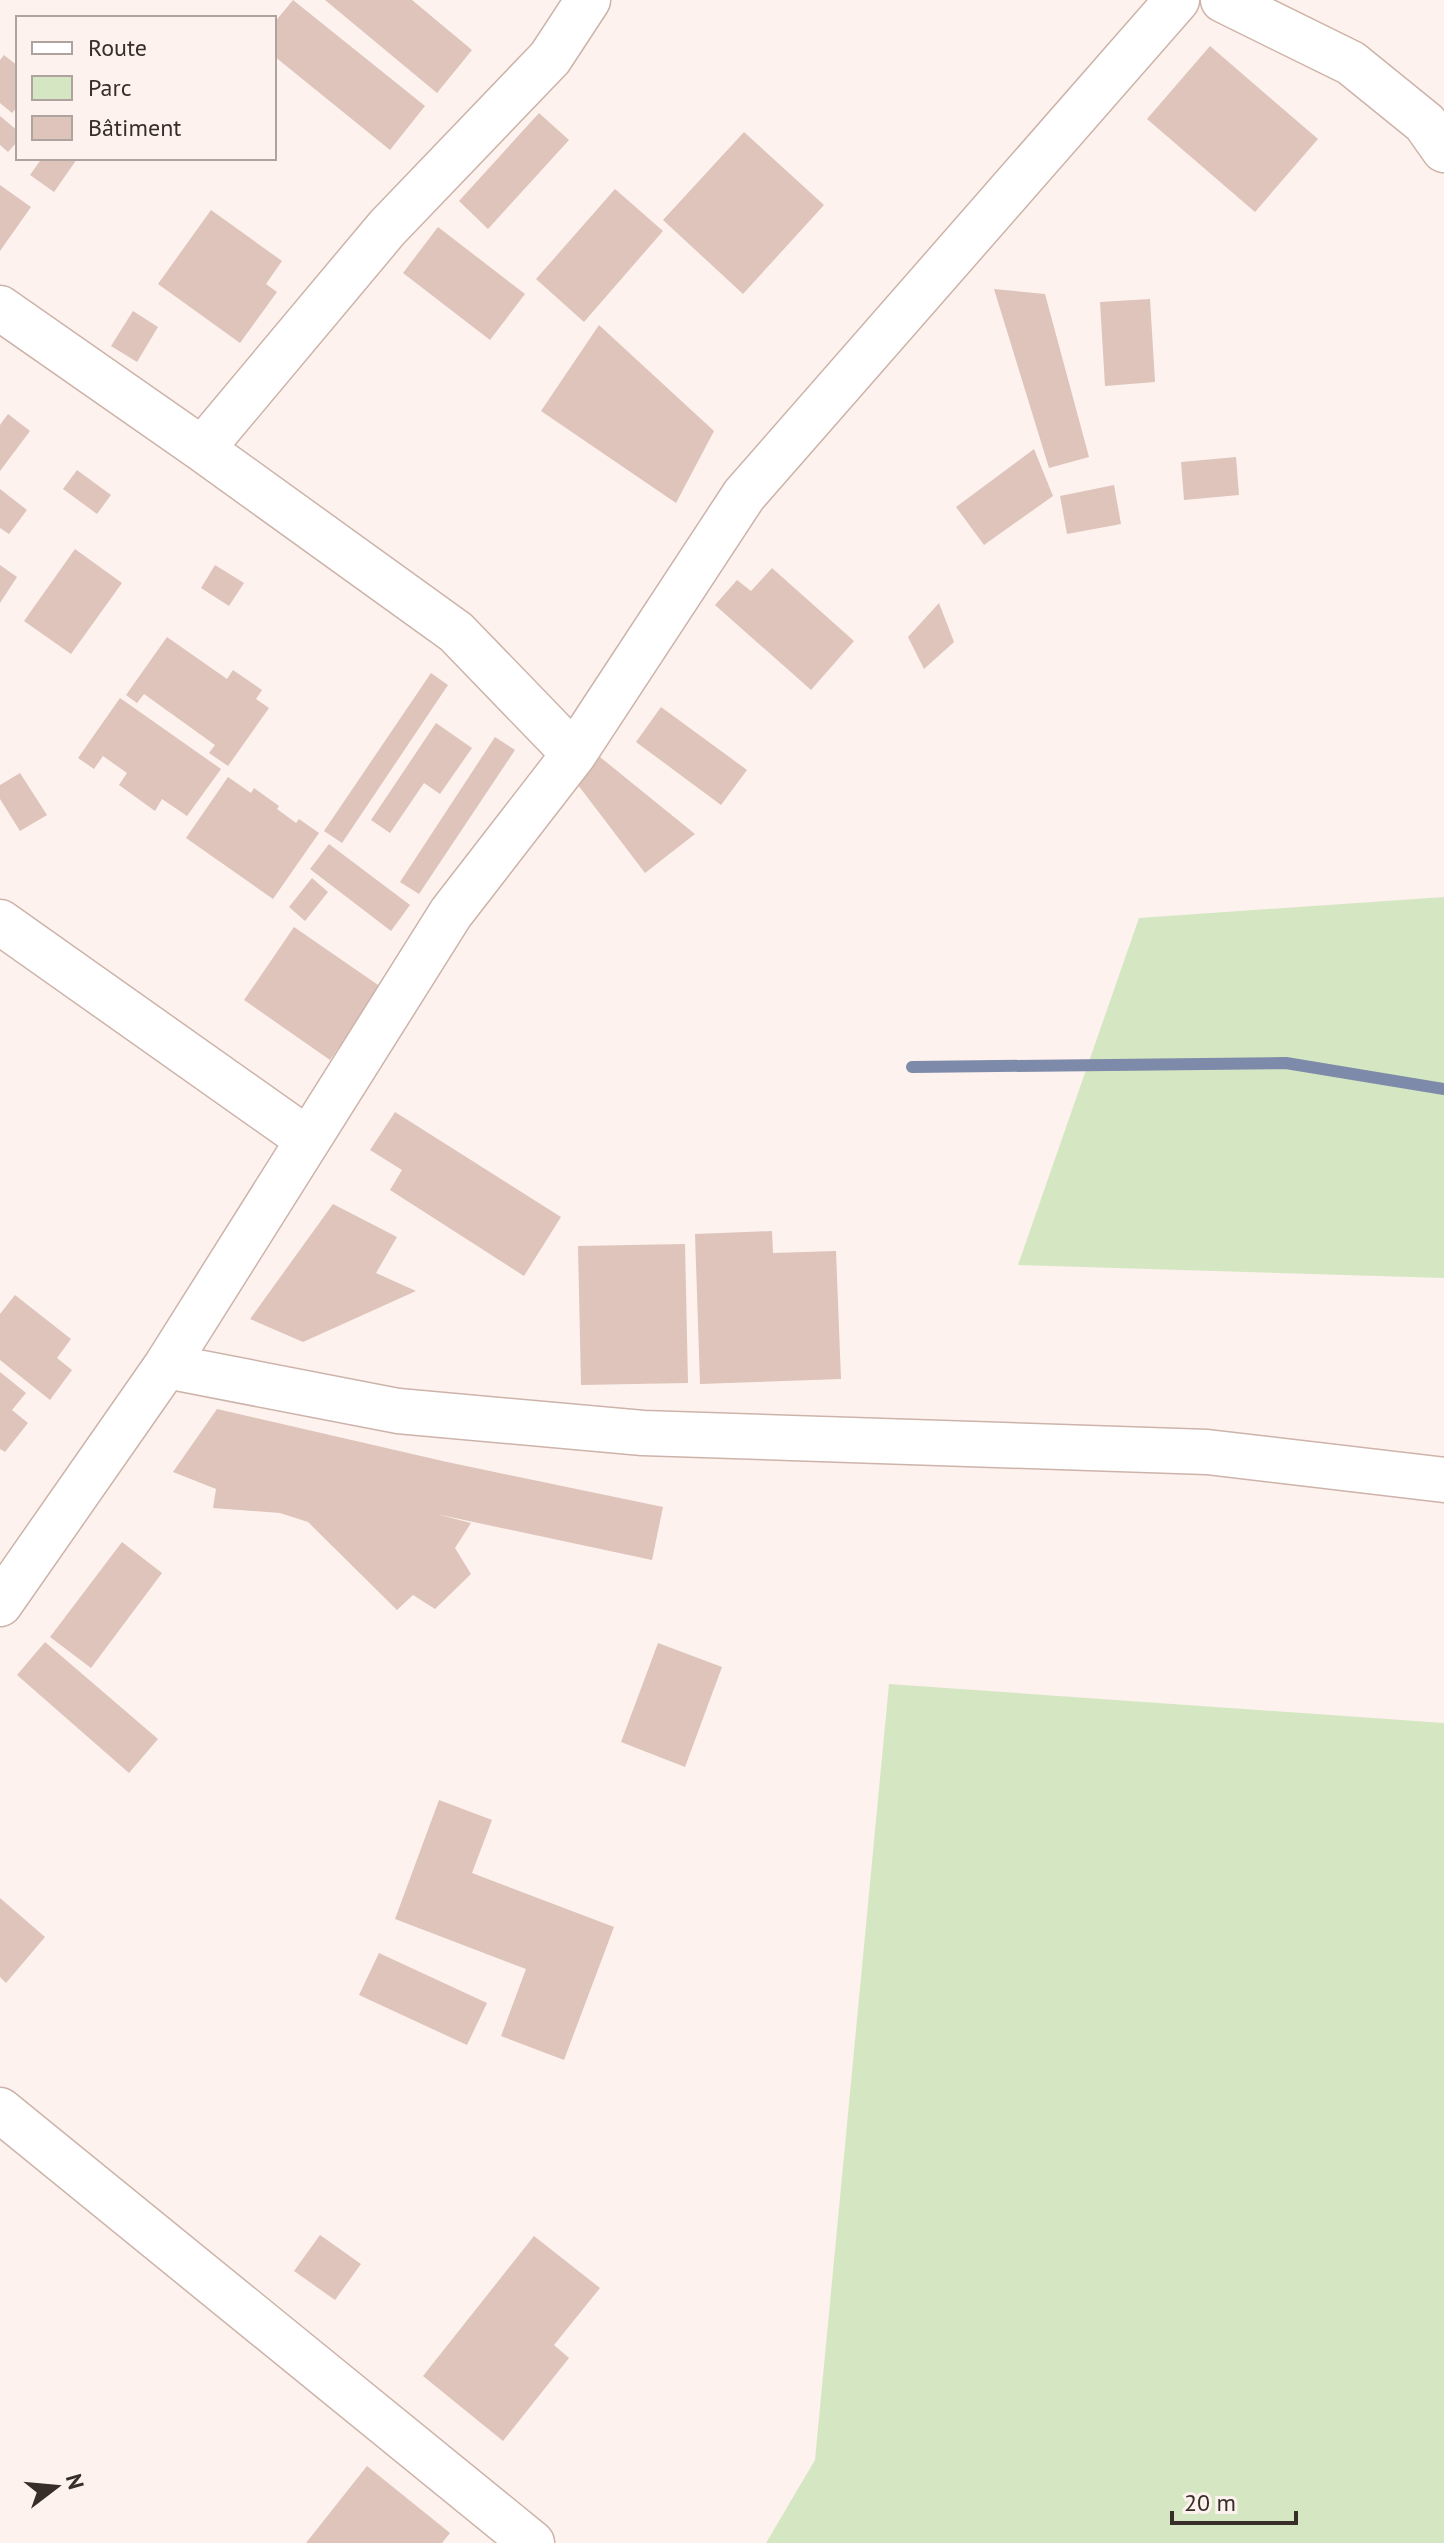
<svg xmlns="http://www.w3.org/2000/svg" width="1444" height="2543" font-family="'PT Sans',sans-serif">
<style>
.green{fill:#d5e6c2}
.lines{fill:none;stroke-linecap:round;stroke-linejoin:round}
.stream{stroke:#7e8aa9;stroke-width:12}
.building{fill:#dec4bb}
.street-casing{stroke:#cdb3aa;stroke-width:47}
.secondary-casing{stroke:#cdb3aa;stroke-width:47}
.street{stroke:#fff;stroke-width:44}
.secondary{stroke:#fff;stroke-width:44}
</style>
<rect width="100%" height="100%" fill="#fdf2ee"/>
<!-- green -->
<path class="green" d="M1444 897V1278L1018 1265 1139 918Z
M889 1684 1444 1723V2543H766L815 2460Z"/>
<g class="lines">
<!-- stream -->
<path class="stream" d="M912 1067 1286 1063 1444 1089"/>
</g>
<!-- building -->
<path class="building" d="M293 0 425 106 390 150 274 56V23Z
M325 0H412L472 50 437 93Z
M1210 46 1318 139 1255 212 1147 119Z
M4 55 18 66V106L12 113 0 103V60Z
M539 113 569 140 488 229 459 201Z
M0 116 18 131V141L8 152 0 145Z
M744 132 824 205 743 294 663 220Z
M42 158 77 159 54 192 30 175Z
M0 185 31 207 0 251Z
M615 189 663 231 584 322 536 279Z
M211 210 282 261 266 284 277 292 240 343 158 284Z
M438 227 525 294 490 340 403 273Z
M994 289 1045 294 1089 457 1049 468Z
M1150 299 1155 382 1105 386 1100 302Z
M133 311 158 327 137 362 111 346Z
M599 325 714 431 676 503 541 411Z
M8 414 30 431 0 471V425Z
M1034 449 1053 496 984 545 956 507Z
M1236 457 1239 495 1184 500 1181 462Z
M77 470 111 495 97 514 63 489Z
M1114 485 1121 524 1067 534 1060 496Z
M0 489 27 510 9 534 0 528Z
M75 549 122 583 71 654 24 621Z
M0 565 17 577 0 603Z
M215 565 244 583 229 606 201 588Z
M772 568 854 641 811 690 715 605 737 580 751 591Z
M939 603 954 642 924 669 908 637Z
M167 637 227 679 233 670 262 690 256 699 269 708 228 766 209 753 215 745 144 694 137 703 126 695Z
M431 673 448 685 342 843 324 831Z
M120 698 221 769 187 816 162 799 155 811 119 785 127 773 103 756 94 769 78 758Z
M661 707 747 770 721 805 636 742Z
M436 723 472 748 440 794 424 783 390 833 371 820Z
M495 737 515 750 419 894 400 882Z
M600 757 695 834 645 873 578 785Z
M20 773 47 815 20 831 0 799V785Z
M228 777 251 793 254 788 279 806 277 809 296 823 299 819 319 833 273 899 186 838Z
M329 844 410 905 391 931 310 869Z
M312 878 328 892 305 921 289 907Z
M294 927 381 987 330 1060 244 1000Z
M395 1112 561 1217 524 1276 390 1190 402 1170 370 1150Z
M333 1204 397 1237 376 1273 416 1291 303 1342 250 1319Z
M772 1231 773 1253 836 1251 841 1379 700 1384 695 1234Z
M685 1244 688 1383 581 1385 578 1246Z
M15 1295 71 1339 57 1358 72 1370 50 1400 0 1360V1314Z
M0 1372 26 1393 12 1410 28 1423 5 1452 0 1449Z
M217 1409 447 1462 663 1507 652 1560 436 1514 471 1523 455 1548 471 1574 435 1609 413 1595 397 1610 308 1522 280 1513 213 1508 216 1489 173 1472Z
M122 1542 162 1573 91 1668 50 1637Z
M45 1642 158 1739 129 1773 17 1675Z
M658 1643 722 1667 685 1767 621 1742Z
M439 1800 492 1820 472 1873 614 1927 564 2060 501 2036 526 1969 395 1919Z
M0 1898 45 1937 6 1983 0 1977Z
M379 1953 487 2003 467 2045 359 1995Z
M320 2235 361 2264 335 2300 294 2271Z
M534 2236 600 2288 554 2345 569 2358 503 2441 423 2376Z
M367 2466 450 2533 442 2543H306Z"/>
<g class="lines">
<defs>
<path id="street" d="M1223 0 1351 63 1425 123 1444 150
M0 308 202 449 456 632 574 754
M202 449 387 228 550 58 588 0
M0 922 307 1139
M166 1366 398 1411 643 1433 1207 1452 1444 1480
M0 1604 166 1366 451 913 574 754 744 495 1177 0"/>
<path id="secondary" d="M0 2110 532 2543"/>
</defs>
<!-- street casing -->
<use href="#street" class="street-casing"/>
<!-- secondary casing -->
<use href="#secondary" class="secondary-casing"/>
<!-- street -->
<use href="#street" class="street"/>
<!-- secondary -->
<use href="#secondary" class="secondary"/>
</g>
<!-- legend -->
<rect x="16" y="16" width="260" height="144" fill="#fdf2ee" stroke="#aea39f" stroke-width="2"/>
<rect x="32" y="42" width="40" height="12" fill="#ffffff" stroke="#aea39f" stroke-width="2"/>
<text x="88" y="56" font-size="24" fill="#372d29">Route</text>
<rect x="32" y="76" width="40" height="24" fill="#d5e6c2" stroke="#aea39f" stroke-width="2"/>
<text x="88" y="96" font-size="24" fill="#372d29">Parc</text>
<rect x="32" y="116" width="40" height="24" fill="#dec4bb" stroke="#aea39f" stroke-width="2"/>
<text x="88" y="136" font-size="24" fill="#372d29">Bâtiment</text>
<!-- north arrow -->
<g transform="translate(56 2487) rotate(74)" stroke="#fdf2ee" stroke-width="6" paint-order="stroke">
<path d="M0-6L14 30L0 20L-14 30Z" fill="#372d29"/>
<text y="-12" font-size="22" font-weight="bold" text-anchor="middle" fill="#372d29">N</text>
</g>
<!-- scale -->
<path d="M1172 2511v12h124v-12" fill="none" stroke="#372d29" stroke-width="4"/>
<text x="1184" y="2511" font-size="24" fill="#372d29" stroke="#fdf2ee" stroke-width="6" paint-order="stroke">20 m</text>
</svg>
